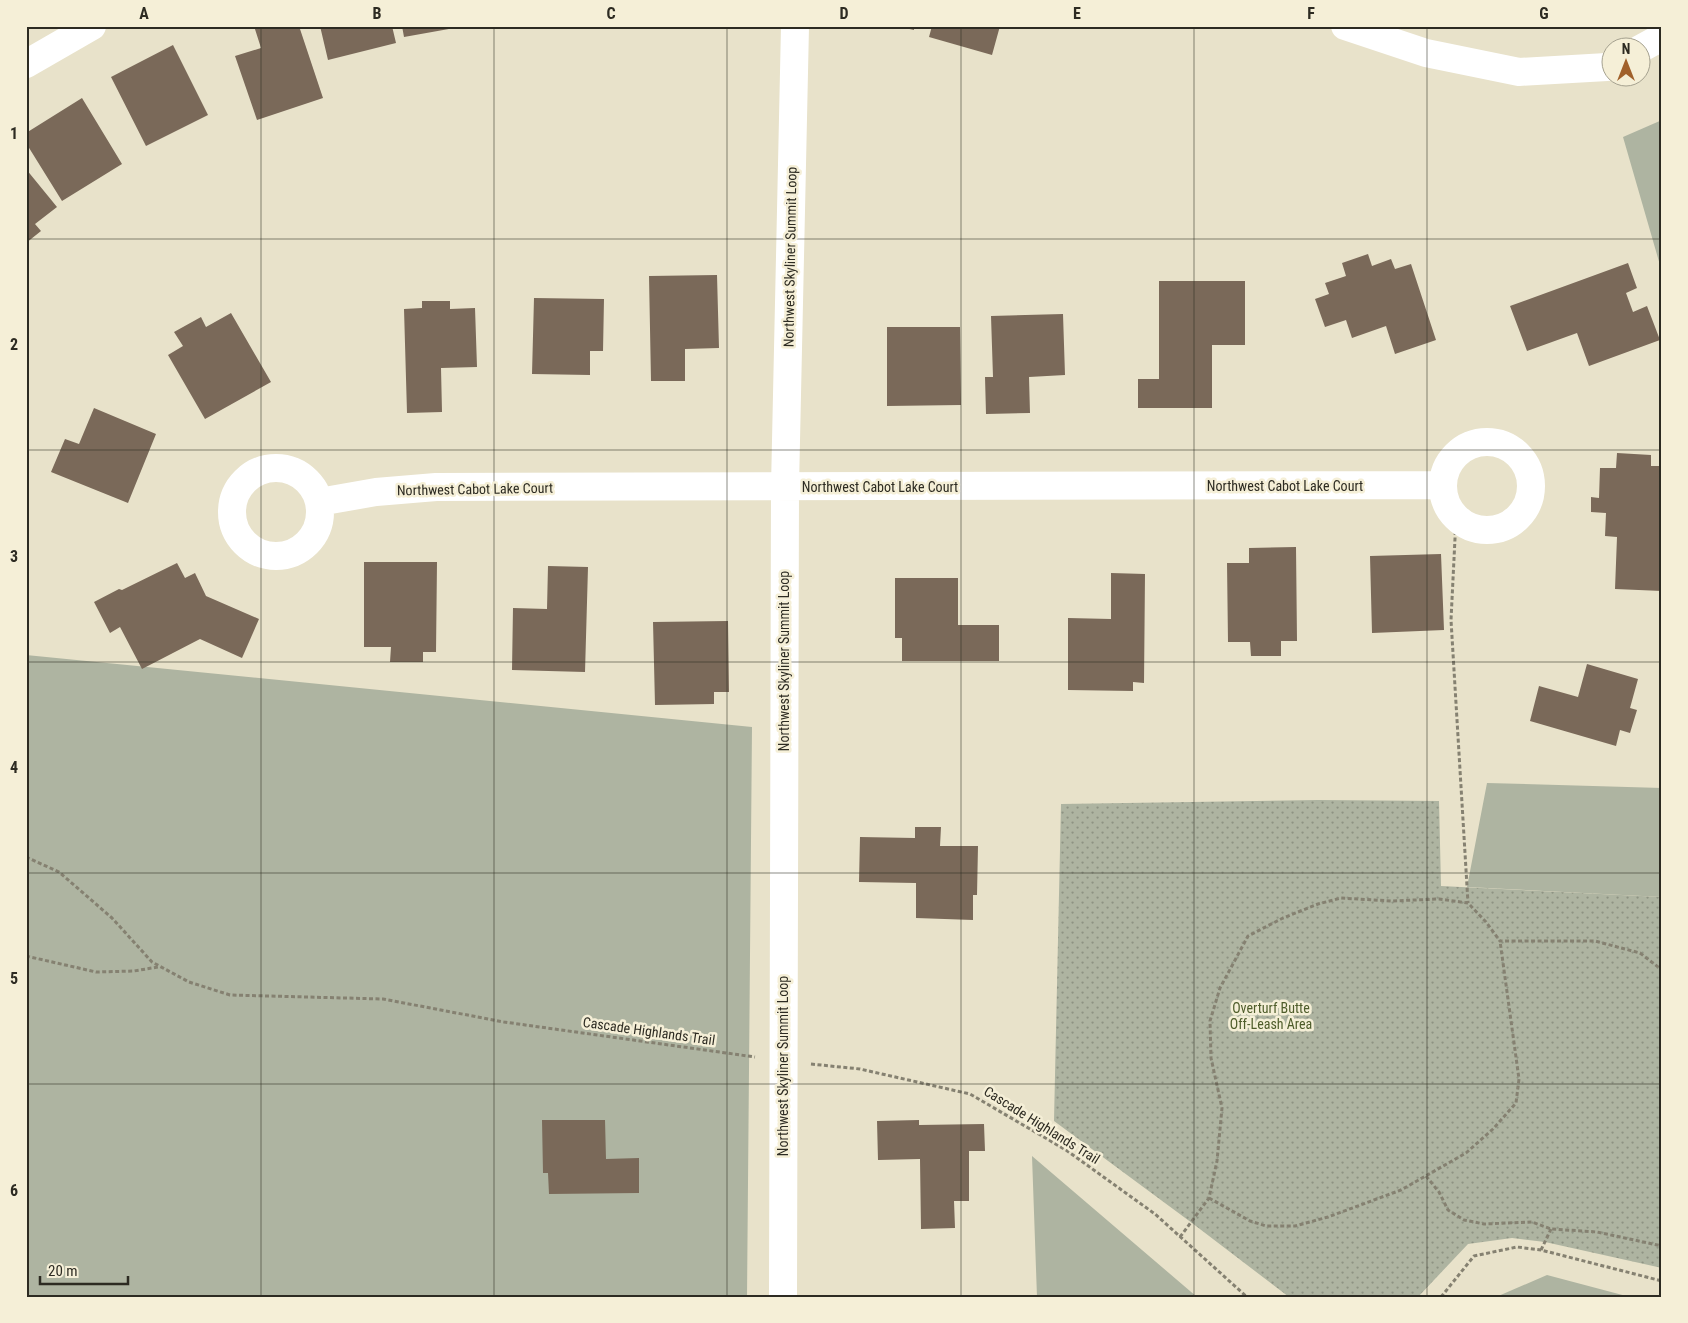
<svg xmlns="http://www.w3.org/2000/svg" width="1688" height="1323" font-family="'Roboto Condensed',sans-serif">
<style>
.grass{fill:#aeb4a1}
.park{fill:url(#park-dots)}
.building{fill:#7a6959}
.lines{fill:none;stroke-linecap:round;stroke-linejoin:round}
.path{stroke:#858171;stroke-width:3;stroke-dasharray:4 2.5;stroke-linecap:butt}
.street{stroke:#fff;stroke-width:28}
.grid{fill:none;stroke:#2d2b22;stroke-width:1;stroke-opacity:0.55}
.labels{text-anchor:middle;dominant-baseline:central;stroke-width:5;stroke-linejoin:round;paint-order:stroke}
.street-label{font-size:14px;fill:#2d2b22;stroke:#f5efd7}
.park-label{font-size:14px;fill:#4f5d2b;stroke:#f5efd7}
.neatline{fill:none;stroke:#2d2b22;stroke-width:2}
.grid-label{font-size:16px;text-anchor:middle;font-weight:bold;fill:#2d2b22}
</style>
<defs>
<pattern id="park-dots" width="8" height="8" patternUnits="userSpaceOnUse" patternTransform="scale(1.25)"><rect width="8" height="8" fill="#aeb4a1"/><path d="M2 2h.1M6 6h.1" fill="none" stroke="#8e9383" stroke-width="1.8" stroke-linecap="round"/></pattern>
</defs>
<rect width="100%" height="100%" fill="#e8e2ca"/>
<!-- grass -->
<path class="grass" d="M1662 120V272L1623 137Z
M26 655 752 727 747 1297H29L26 1292Z
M1487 783 1662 788V897L1467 887Z
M1032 1156 1197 1297H1037Z
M1547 1275 1630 1297H1496Z"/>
<!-- park -->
<path class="park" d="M1318 800 1439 801 1441 886 1662 897V1268L1545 1242 1512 1238 1468 1244 1418 1297H1289L1192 1223 1054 1121 1061 804Z"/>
<!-- building -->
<path class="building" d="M254 26H299L323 98 257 120 235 56 261 48Z
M320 26H392L396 43 328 60Z
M402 26H460V27L404 37Z
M896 26H914V30Z
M932 26H1000L992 55 929 37Z
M173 45 208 115 146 146 111 77Z
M82 98 122 164 62 201 26 143V133Z
M26 169 57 207 35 224 41 231 26 243Z
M1368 254 1372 266 1391 259 1395 269 1411 264 1436 340 1395 354 1386 326 1352 338 1346 320 1325 327 1315 299 1329 294 1325 283 1346 276 1342 263Z
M1628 263 1637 288 1626 293 1633 312 1647 306 1660 340 1589 366 1577 333 1527 351 1510 306Z
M717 275 719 348 685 349V381H651L649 276Z
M1159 281H1245V345H1212V408H1138V379H1159Z
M534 298 604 299 603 351H590V375L532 374Z
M422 301H450V309L475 308 477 367 441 368 442 412 407 413 404 309 422 308Z
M231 313 271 382 205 419 168 355 183 346 174 332 201 317 206 327Z
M1063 314 1065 375 1029 377 1030 413 986 414 985 377H993L991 316Z
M887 327H960L961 405 887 406Z
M94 408 156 434 128 503 51 472 65 439 79 444Z
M1617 453 1651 455V466H1662V591L1615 589 1617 537 1605 536 1606 513 1591 512V497L1599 498 1600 468H1616Z
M1296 547 1297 641H1281V656H1251L1250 642H1228L1227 563H1249V548Z
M1441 554 1444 630 1372 633 1370 556Z
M364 562H437L436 652H423V662H390L391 647H364Z
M177 563 185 578 195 573 206 596 259 619 242 658 200 639 142 669 120 627 110 633 94 602 119 589 122 590Z
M548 566 588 567 585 672 512 670 513 608 547 609Z
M1111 573 1145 574 1144 683 1133 682V691L1068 690V618L1111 619Z
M895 578H958V625H999V661H902V638H895Z
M728 621 729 692H714V704L655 705 653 622Z
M1587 664 1638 679 1630 708 1637 710 1630 733 1620 730 1616 746 1530 721 1539 686 1578 697Z
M915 827H941L940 846H978L977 895H973V920L916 918V883L859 882 860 837 915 838Z
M542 1120H605L606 1159 639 1158V1193L549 1194 548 1173H543Z
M919 1120V1125L984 1124 985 1151H969V1201H954L955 1228 921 1229 920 1159 878 1160 877 1121Z"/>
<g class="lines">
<!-- path -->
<path class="path" d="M1456 518 1451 620 1468 903
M26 857 59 872 112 918 152 962 189 982 230 995 383 999 504 1022 755 1057
M26 956 96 972 134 971 158 967
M811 1064 860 1069 970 1094 1066 1150 1155 1214 1247 1297
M1426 1176 1439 1192 1448 1210 1464 1220 1484 1224 1532 1222 1551 1229 1597 1232 1662 1246
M1209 1198 1250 1221 1266 1226H1295L1328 1217 1401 1190 1466 1153 1493 1129 1516 1103 1519 1079 1500 941
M1180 1237 1209 1198 1217 1161 1222 1108 1211 1058 1210 1021 1220 988 1248 936 1283 918 1318 904 1341 898 1391 901 1439 899 1468 903 1486 922 1500 941H1595L1640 953 1662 970
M1541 1250 1551 1229
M1441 1297 1474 1256 1517 1247 1541 1250 1662 1281"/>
<!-- street -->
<path class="street" d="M1345 26 1426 53 1519 72 1607 67 1610 65
M1640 49 1662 37
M26 64 92 26
M1443 486a44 44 0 1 1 88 0a44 44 0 1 1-88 0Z
M232 512a44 44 0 1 1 88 0a44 44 0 1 1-88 0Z
M319 502 376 492 436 487 1442 485
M783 1297 785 487 795 26"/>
</g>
<!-- grid -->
<path class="grid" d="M261 26V1297M494 26V1297M727 26V1297M961 26V1297M1194 26V1297M1427 26V1297M26 239H1662M26 450H1662M26 662H1662M26 873H1662M26 1084H1662"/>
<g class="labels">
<!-- street labels -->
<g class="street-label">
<text transform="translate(790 257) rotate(-89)">Northwest Skyliner Summit Loop</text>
<text x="1285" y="486">Northwest Cabot Lake Court</text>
<text x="880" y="487">Northwest Cabot Lake Court</text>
<text transform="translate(475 489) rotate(-1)">Northwest Cabot Lake Court</text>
<text transform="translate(784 661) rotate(-90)">Northwest Skyliner Summit Loop</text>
<text transform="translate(649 1031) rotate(8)">Cascade Highlands Trail</text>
<text transform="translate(783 1066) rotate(-90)">Northwest Skyliner Summit Loop</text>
<text transform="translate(1042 1125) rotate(32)">Cascade Highlands Trail</text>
</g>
<!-- park labels -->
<g class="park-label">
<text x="1271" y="1008">Overturf Butte<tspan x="1271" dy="16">Off-Leash Area</tspan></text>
</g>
</g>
<!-- border -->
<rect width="1688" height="1323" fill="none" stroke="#f5efd7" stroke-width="55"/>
<!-- north arrow -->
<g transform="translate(1626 62)"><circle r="24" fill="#f5efd7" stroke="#a5a18f"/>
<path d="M0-4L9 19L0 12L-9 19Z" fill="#a1612b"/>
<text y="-8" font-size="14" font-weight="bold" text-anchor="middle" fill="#2d2b22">N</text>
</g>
<!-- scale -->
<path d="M40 1276v8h88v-8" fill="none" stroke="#2d2b22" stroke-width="2.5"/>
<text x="48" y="1276" font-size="15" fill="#2d2b22" stroke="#f5efd7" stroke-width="4" paint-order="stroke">20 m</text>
<rect x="28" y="28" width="1632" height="1268" class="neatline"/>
<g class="grid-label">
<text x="144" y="19">A</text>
<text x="377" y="19">B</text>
<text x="611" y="19">C</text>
<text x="844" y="19">D</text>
<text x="1077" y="19">E</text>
<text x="1311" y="19">F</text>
<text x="1544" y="19">G</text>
<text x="14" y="139">1</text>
<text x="14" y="350">2</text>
<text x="14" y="562">3</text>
<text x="14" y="773">4</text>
<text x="14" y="984">5</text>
<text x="14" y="1196">6</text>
</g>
</svg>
